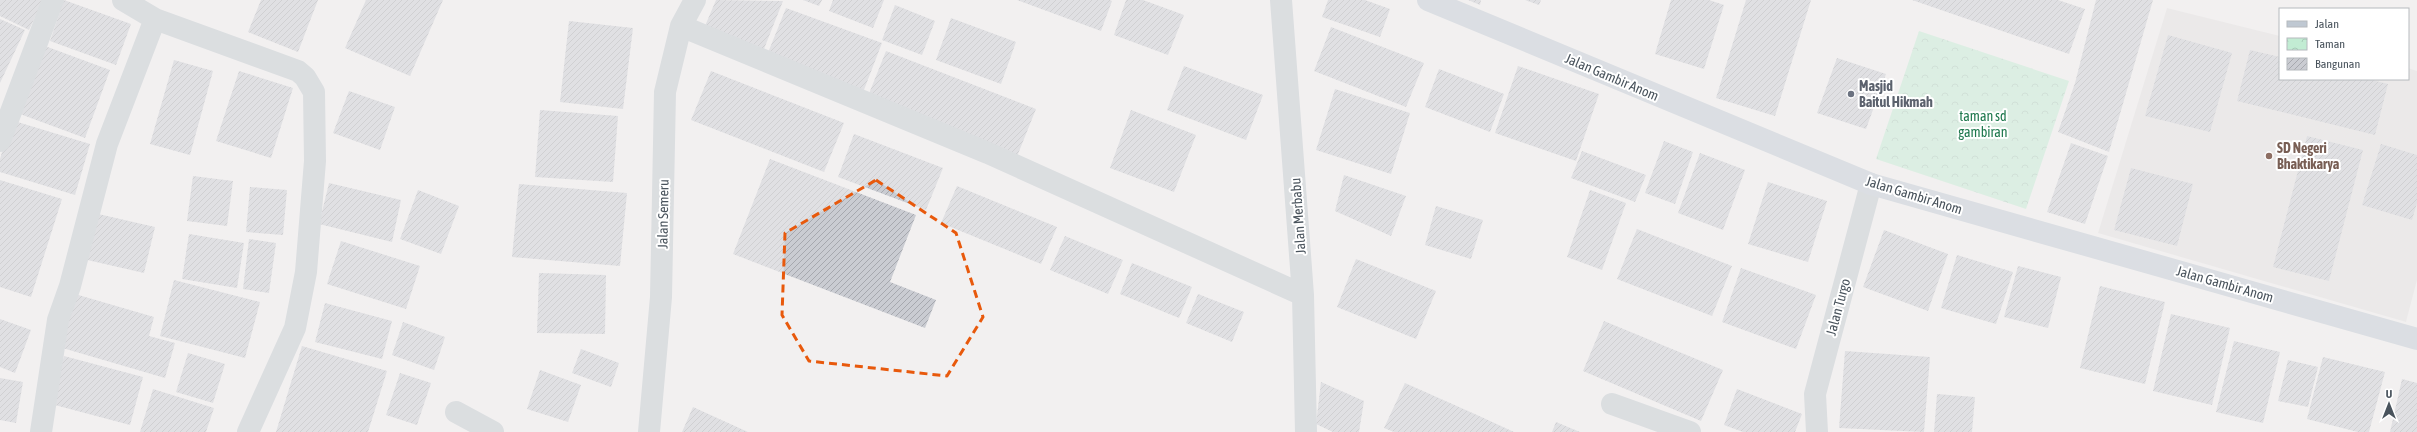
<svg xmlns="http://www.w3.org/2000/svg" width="2417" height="432" font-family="'Asap Condensed',sans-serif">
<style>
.education{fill:#e3e1e1}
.park{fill:url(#park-crowns)}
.building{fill:url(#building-hatch)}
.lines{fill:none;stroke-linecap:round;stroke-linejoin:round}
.street{stroke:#bfc7cd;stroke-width:22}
.secondary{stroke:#bfc8d2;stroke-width:22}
.marked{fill:none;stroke:#e8590c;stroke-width:3;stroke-dasharray:8 5;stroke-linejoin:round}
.worship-dot{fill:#6b7280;stroke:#fff;stroke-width:1.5}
.education-dot{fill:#8d6e63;stroke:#fff;stroke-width:1.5}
.labels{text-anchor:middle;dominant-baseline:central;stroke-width:4;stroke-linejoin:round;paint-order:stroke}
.street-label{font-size:14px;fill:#49535c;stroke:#fff}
.worship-label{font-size:14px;font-weight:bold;fill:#5b616d;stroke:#fff;text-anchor:start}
.park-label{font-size:14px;fill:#1e784d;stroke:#fff}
.education-label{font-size:14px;font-weight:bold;fill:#785e54;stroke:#fff;text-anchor:start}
</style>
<defs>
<pattern id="park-crowns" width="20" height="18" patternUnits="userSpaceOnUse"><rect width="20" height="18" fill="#c2ecd3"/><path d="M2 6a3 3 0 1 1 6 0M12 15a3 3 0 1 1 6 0" fill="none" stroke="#a8ccb8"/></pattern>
<pattern id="building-hatch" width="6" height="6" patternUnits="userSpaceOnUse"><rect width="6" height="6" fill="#caccd2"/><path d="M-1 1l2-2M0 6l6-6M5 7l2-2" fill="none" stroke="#a6a8ae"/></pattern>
</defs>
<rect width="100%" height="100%" fill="#f2f0f0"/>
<!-- education -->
<path class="education" d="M2167 8 2280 36V79H2408V68L2417 71V280L2406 322 2098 233Z"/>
<!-- park -->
<path class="park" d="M1919 31 2069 81 2026 209 1876 159Z"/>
<!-- building -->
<path class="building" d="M0 0H43L29 30 0 16Z
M64 0 131 24 116 65 50 41Z
M261 0H318L298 52 248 32Z
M366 0H443L410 76 345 48Z
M716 0 783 1 764 49 705 26Z
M803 0H822L819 6Z
M833 0H884L873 28 829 11Z
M1017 0H1110L1112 1 1101 31Z
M1126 0H1143L1184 15 1168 55 1114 35Z
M1328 0H1365L1390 9 1380 37 1322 17Z
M1468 0H1481L1480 5Z
M1525 0H1541L1539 5Z
M1671 0H1709L1724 5 1704 69 1655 54Z
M1746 0H1811L1775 116 1716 98Z
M1912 0H2058L2085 9 2069 54Z
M2096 0H2153L2109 152 2058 132 2075 83Z
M895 5 935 21 922 55 882 40Z
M786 8 882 43 862 95 765 60Z
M951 18 1016 42 1001 84 936 60Z
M0 19 25 30 0 83Z
M569 21 633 28 623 109 560 102Z
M1331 27 1424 63 1406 107 1314 71Z
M2168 35 2232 53 2210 132 2145 116Z
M45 46 110 70 85 138 20 114Z
M2250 50 2280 57V79H2368L2388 84 2375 135 2237 101Z
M886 51 1036 109 1016 159 866 101Z
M1837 58 1886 74 1866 129 1817 113Z
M174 60 213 71 190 155 150 144Z
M1184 66 1263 95 1246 140 1167 110Z
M1518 66 1599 94 1576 161 1495 133Z
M1439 69 1504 94 1490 132 1425 107Z
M239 71 293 88 271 158 216 141Z
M711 71 844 123 824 172 691 120Z
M1335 89 1410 113 1391 174 1316 150Z
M349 91 395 107 380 150 333 133Z
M540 110 618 116 613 182 535 177Z
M1131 110 1196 135 1174 192 1110 168Z
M11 120 90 144 75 195 0 172V159Z
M854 134 943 168 926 210 838 177Z
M2307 136 2363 150 2329 281 2273 267Z
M1664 141 1693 152 1675 204 1645 193Z
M2071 143 2108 156 2085 224 2047 212Z
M2381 144 2417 155V203L2412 220 2362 205Z
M1582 151 1646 175 1635 202 1571 178Z
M1700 153 1745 170 1723 230 1678 213Z
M770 159 916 215 890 282 936 300 925 328 733 254Z
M2131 168 2193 184 2177 246 2114 230Z
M1344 175 1406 196 1391 236 1335 211Z
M193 176 233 181 227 226 187 221Z
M0 180 62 199 31 297 0 287Z
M1768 182 1827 201 1808 262 1748 244Z
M329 183 401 200 392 242 319 224Z
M519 184 627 193 620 266 512 257Z
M957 186 1057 227 1041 264 941 223Z
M250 187 287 190 283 235 246 232Z
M418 190 459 206 441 254 400 239Z
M1590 190 1626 203 1602 270 1567 257Z
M1436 206 1483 220 1471 259 1425 245Z
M94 213 155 227 144 273 83 259Z
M1637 229 1732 266 1712 316 1617 279Z
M1884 230 1948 254 1928 311 1863 287Z
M189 234 244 243 237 288 182 279Z
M1065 236 1123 260 1108 294 1050 270Z
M249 239 276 243 269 293 243 289Z
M341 241 420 266 406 309 327 284Z
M1957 255 2013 272 1996 324 1941 308Z
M1356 259 1436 291 1416 339 1337 307Z
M1132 263 1192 287 1179 318 1120 294Z
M2018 266 2061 277 2048 328 2004 317Z
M1741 268 1816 295 1796 349 1722 322Z
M539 273 606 275 605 334 537 333Z
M174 280 260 302 245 358 160 336Z
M2100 286 2165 302 2145 384 2080 368Z
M75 294 154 317 149 336 175 343 165 378 59 347Z
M1198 294 1244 312 1232 342 1186 323Z
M325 303 392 321 382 359 315 342Z
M2171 314 2230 328 2212 405 2153 391Z
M0 319 31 330 15 373 0 367Z
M1604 321 1723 370 1701 421 1583 371Z
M403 322 445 337 434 370 392 355Z
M2234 341 2280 352 2263 423 2216 412Z
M302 346 387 371 368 432H276Z
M581 349 619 363 611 387 572 373Z
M1845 351 1930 357 1924 432 1839 428Z
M188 353 225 364 213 403 176 392Z
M64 356 143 377 130 425 51 404Z
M2323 357 2385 372 2369 432H2358L2307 419Z
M2288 360 2318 367 2308 407 2278 401Z
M540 370 581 385 568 422 527 409Z
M400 373 431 383 417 425 386 415Z
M0 378 23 382 16 423 0 420Z
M2402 379 2417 383V432H2390Z
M1321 382 1364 401 1359 432H1333L1316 424Z
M1405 383 1477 415 1514 432H1394L1384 428Z
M153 389 214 408 206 432H140Z
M1737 389 1802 414 1795 432H1743L1724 425Z
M1937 394 1975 397 1972 432H1934Z
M693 407 748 432H682Z
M1556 422 1580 432H1552Z"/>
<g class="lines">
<!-- street -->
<path class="street" d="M123 0 155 19 298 71 305 77 314 92 315 161 306 272 295 328 248 432
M1281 0 1303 295 1306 432
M681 26 988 153 1303 295
M0 141 53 0
M1612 404 1690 432
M456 412 493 432
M41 432 58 320 70 286 107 144 155 19
M649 432 661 297 665 92 681 26 695 0
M1817 432 1815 394 1871 184"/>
<!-- secondary -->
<path class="secondary" d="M1428 0 1871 184 2417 339"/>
</g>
<!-- marked area -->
<path d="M0 0H2417V432H0ZM876 180 956 233 983 317 947 376 809 361 782 315 785 233Z" fill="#f2f0f0" fill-opacity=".55" fill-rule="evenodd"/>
<path class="marked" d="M876 180 956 233 983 317 947 376 809 361 782 315 785 233Z"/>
<!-- markers -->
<circle class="worship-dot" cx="1851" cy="94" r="4"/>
<circle class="education-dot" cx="2269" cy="156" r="4"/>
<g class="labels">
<!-- street labels -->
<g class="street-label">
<text transform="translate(1612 77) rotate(23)">Jalan Gambir Anom</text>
<text transform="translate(1914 195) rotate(17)">Jalan Gambir Anom</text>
<text transform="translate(663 214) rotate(-89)">Jalan Semeru</text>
<text transform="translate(1298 216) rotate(-94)">Jalan Merbabu</text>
<text transform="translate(2225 284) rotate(16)">Jalan Gambir Anom</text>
<text transform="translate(1838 307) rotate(-75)">Jalan Turgo</text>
</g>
<!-- worship labels -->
<g class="worship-label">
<text x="1859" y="86">Masjid<tspan x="1859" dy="16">Baitul Hikmah</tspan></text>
</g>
<!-- park labels -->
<g class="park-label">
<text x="1983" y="116">taman sd<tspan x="1983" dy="16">gambiran</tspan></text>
</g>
<!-- education labels -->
<g class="education-label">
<text x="2277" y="148">SD Negeri<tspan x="2277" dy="16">Bhaktikarya</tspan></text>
</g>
</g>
<!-- legend -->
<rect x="2279" y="8" width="130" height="72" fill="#ffffff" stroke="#b6babe"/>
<rect x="2287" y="21" width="20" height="6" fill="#bfc8d2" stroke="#b6babe"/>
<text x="2315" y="28" font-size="12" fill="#49535c">Jalan</text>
<rect x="2287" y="38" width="20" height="12" fill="url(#park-crowns)" stroke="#b6babe"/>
<text x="2315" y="48" font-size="12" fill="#49535c">Taman</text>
<rect x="2287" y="58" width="20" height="12" fill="url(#building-hatch)" stroke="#b6babe"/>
<text x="2315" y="68" font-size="12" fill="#49535c">Bangunan</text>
<!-- north arrow -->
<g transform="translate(2389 404)" stroke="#ffffff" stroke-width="3" paint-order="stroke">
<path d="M0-3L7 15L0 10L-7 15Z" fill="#49535c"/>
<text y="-6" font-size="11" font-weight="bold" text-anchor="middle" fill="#49535c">U</text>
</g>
</svg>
